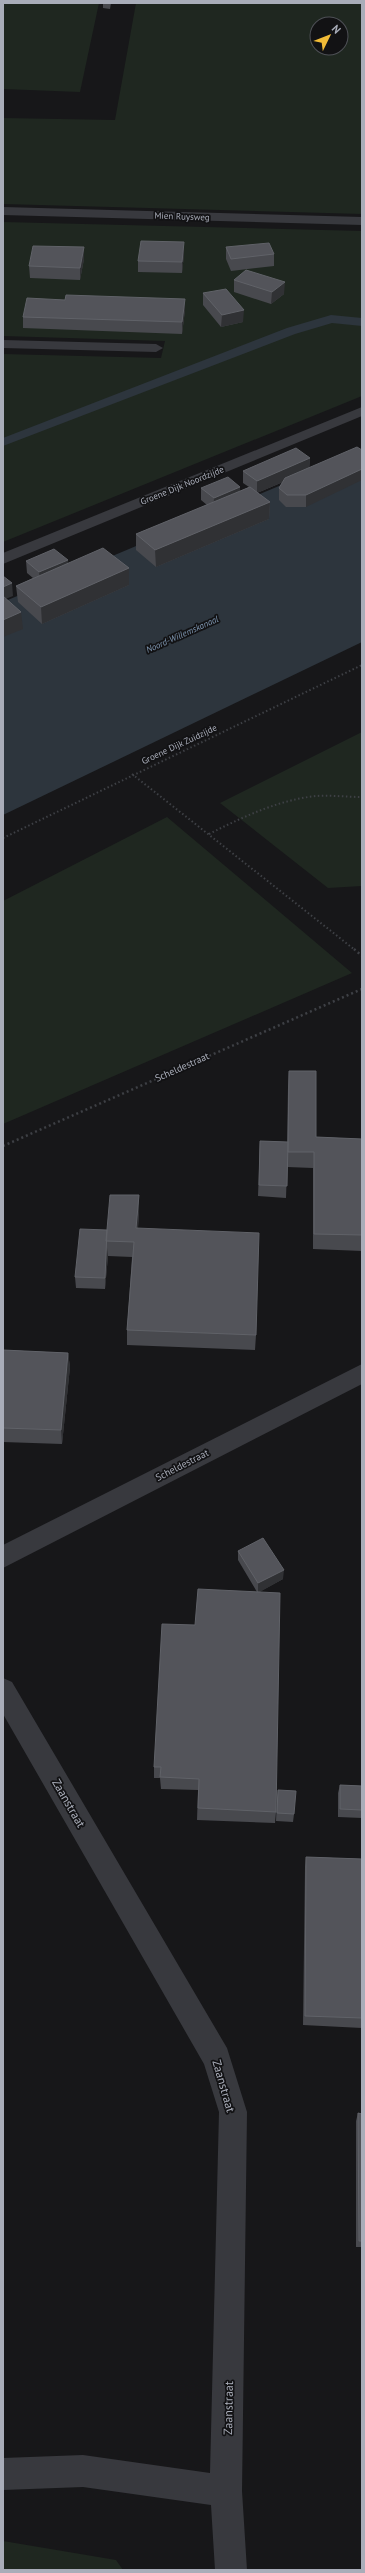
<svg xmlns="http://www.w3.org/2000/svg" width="365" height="2573" font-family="'PT Sans',sans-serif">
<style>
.green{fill:#1f2720;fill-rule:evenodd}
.water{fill:#2d353d}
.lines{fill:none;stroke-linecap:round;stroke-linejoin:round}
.stream{fill:#2d353d;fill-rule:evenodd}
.path-far1{stroke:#3e4045;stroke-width:2;stroke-dasharray:1.5 2.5;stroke-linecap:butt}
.path{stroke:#3e4045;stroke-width:2.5;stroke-dasharray:2 3;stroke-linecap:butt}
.minor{fill:#38393e;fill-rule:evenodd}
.wall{fill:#48494e}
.shaded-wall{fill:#303134}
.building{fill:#53545a;stroke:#606268}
.labels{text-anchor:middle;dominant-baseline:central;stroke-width:3.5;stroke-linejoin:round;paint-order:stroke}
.far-street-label{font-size:9px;fill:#a9adb9;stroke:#121214}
.far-water-label{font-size:9px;font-style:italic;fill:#8099b4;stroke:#121214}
.street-label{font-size:10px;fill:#a9adb9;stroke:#121214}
.near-street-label{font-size:12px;fill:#a9adb9;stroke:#121214}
</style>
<rect width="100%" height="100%" fill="#171719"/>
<!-- green -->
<path class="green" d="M3 3H99L80 92 3 89Z
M136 3H362V214L3 204V118L115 120ZM317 24H341V48H317Z
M3 222 362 231V396L3 542V354L161 358 165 341 3 336Z
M362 732V886L328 888 220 803Z
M167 817 352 973 3 1124V901Z
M3 2541 116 2560 123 2570H3Z"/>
<!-- water -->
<path class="water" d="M362 451V642L3 815V602Z"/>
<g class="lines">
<!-- stream -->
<path class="stream" d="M331 315 362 318V326L332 323 295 334 3 446V438L287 328Z"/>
<!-- path-far1 -->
<path class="path-far1" d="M132 774 355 950
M209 834C243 817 278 800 316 796 331 795 347 797 362 797
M3 838 362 665"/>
<!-- path -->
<path class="path" d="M354 949 362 956
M3 1146 362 989"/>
<!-- minor -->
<path class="minor" d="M3 207 362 217V225L3 215Z
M3 340 156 344 163 348 156 352 3 348Z
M362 407V416L3 564V553Z
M362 1364V1384L3 1568V1545Z
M3 1678 12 1682 227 2048 247 2112 242 2491 247 2570H215L211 2505 83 2487 3 2490V2458L83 2455 210 2473 219 2112 204 2064 3 1714Z"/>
</g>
<!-- wall -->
<path class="wall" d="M103 3H111L110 9 103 8Z
M226 247 274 254V266L231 271 226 259Z
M184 254 182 273 138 272V261Z
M84 259 80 280 30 278 29 266Z
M234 280 284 294 271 304 234 292Z
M203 293 243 322 221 327 203 305Z
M185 310 182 334 23 328V317Z
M310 458 306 507H286L279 500V488L283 482 257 493 270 502 269 519 156 567 136 550V534L207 505 201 500V488L240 487V491L249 487 243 483V471Z
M26 561 68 563 129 568V585L42 624 18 602 16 586 33 578 27 573Z
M289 1071 316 1137 362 1139V1251L313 1249V1168L287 1167 286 1198 258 1196 260 1141 287 1142 288 1087Z
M139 1195V1211L138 1228 256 1335 255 1350 127 1345V1330L132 1257 108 1256 105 1289 76 1288 75 1277 107 1230Z
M3 1350 68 1353 70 1367 62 1444 3 1442Z
M238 1551 283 1579 259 1592 276 1812 275 1823 197 1820 198 1790 161 1789 160 1778H154V1767L195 1625 257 1592 238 1560Z
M340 1785 362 1786V1818L338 1817V1793Z
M278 1790 294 1814 293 1822 276 1821 277 1799Z
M306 1857 362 1859V2028L303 2025 305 1867Z
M358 2113 362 2114V2247H356V2121Z"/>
<!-- shaded-wall -->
<path class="shaded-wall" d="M184 242V254L182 273V262Z
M84 247V259L80 280V268Z
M285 282 284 294 271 304 272 292Z
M185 299V310L182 334V322Z
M244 310 243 322 221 327 222 315Z
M310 458 309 471 257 493V481Z
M362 469V480L306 507V495Z
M240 487V499L213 510 214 498Z
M270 502 269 519 156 567 155 550Z
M68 560 69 572 40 584 39 572Z
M129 568V585L42 624 41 607Z
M12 583 13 596 3 600V587Z
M21 612 23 629 3 637V620Z
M139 1195V1211L137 1244 136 1228Z
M107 1248 108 1256 105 1289V1278Z
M68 1353 70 1367 62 1444 61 1430Z
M284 1570 283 1579 258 1593V1583Z"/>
<!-- building -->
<path class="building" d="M141 241 184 242 182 262 138 261Z
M269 243 274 254 231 259 226 247Z
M33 246 84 247 80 268 29 266Z
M246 270 285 282 272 292 234 280Z
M226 289 244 310 222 315 203 293Z
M66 295 185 299 182 322 23 317 27 298 65 300Z
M357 447 362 450V469L306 495H287L279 488 285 478Z
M296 448 310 458 257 481 243 471Z
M228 477 240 487 214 498 201 488Z
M250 487 270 502 155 550 136 534Z
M103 548 129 568 41 607 16 586Z
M54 549 68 560 39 572 26 561Z
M3 576 12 583 3 587Z
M3 596 21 612 3 620Z
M289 1071H316V1137L362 1139V1235L314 1234V1152H288Z
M260 1141 288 1142 287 1186 259 1185Z
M110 1195H139L136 1228 259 1233 256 1335 127 1330 134 1242 106 1241Z
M80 1229 107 1230 105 1278 75 1277Z
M3 1350 68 1353 61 1430 3 1428Z
M263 1538 284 1570 258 1583 238 1551Z
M198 1589 280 1593 276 1812 198 1808 199 1779 160 1777 161 1767H154L162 1624 195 1625Z
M340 1785 362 1786V1810L340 1809Z
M278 1790 296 1791 294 1814 277 1813Z
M306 1857 362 1859V2018L305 2016Z
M358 2113 362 2114V2241H359Z"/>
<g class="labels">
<!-- far-street labels -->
<g class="far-street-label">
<text transform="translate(182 216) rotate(2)">Mien Ruysweg</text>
<text transform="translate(182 485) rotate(-22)">Groene Dijk Noordzijde</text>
<text transform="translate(179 744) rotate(-25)">Groene Dijk Zuidzijde</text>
</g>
<!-- far-water labels -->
<g class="far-water-label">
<text transform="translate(182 634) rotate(-24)">Noord-Willemskanaal</text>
</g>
<!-- street labels -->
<g class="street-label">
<text transform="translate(182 1067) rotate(-24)">Scheldestraat</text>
<text transform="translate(182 1465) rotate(-27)">Scheldestraat</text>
</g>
<!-- near-street labels -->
<g class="near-street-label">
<text transform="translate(69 1803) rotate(60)">Zaanstraat</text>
<text transform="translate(224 2086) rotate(74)">Zaanstraat</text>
<text transform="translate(228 2408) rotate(-89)">Zaanstraat</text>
</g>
</g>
<!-- border -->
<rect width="365" height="2573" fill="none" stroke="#a9adb9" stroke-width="8"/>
<!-- north arrow -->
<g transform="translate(329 36) rotate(47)"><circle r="19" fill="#121214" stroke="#4e5056"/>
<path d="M0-3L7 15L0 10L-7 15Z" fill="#f1bb37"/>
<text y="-6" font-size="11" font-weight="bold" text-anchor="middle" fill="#a9adb9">N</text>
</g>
</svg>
